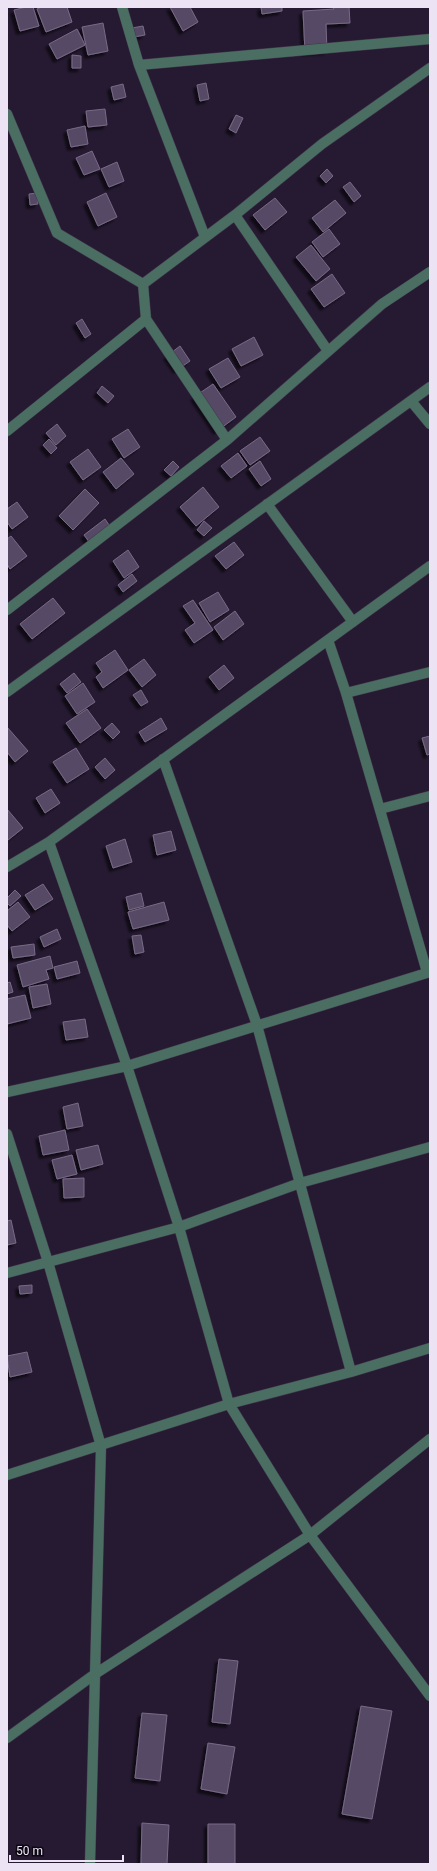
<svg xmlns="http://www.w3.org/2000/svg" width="437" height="1871" font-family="Roboto,sans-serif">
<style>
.building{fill:#574a65;stroke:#786a87;filter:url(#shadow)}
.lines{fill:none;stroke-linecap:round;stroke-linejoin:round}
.street-casing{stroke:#42364d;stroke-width:11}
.street{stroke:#4a6f62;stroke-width:10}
</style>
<defs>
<filter id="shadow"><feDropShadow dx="-3.5" dy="3.5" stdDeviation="1" flood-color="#0009"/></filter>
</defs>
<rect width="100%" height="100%" fill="#261a32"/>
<!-- building -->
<path class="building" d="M26 7H33L39 26 20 31 14 10Z
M41 7H67L72 22 46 32 37 9Z
M170 7H190L198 22 183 31Z
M261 7H282V11L262 14Z
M333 7H349L350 23 326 24 327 51 305 52 303 11 334 9Z
M103 23 108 51 88 55 82 27Z
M143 26 145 35 134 37 132 28Z
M77 29 85 45 57 59 49 44Z
M72 55 81 56V68H72Z
M206 83 209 99 200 101 197 85Z
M123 84 126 97 114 100 111 87Z
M105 109 107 125 88 127 86 111Z
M236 115 243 118 236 133 229 129Z
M85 126 88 144 71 147 67 130Z
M92 151 100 169 84 175 76 158Z
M117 162 124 181 109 187 101 169Z
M327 169 333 176 326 183 320 176Z
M350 182 361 196 354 202 343 187Z
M37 193 38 204 30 205 29 194Z
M106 193 117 217 98 226 87 202Z
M275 198 287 212 265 230 253 215Z
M335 200 346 213 323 232 312 218Z
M329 229 340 244 323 257 312 242Z
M311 245 330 269 316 281 296 257Z
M332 274 345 293 324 307 311 289Z
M82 319 91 334 85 338 76 323Z
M254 337 263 355 241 366 232 349Z
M180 346 190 361 177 370 167 356Z
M228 358 240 377 221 388 209 369Z
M213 384 236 417 217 431 194 397Z
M102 386 114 396 108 403 97 393Z
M57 424 66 436 56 445 46 433Z
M128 429 140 447 124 458 112 439Z
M260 437 270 451 250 465 240 451Z
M49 439 57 448 51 454 43 445Z
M88 449 101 467 83 480 70 462Z
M238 453 247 466 231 478 221 466Z
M121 458 134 474 116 489 103 472Z
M173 461 179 467 171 476 164 470Z
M260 461 271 479 261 486 249 469Z
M203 487 219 507 196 526 180 507Z
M85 489 99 503 73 530 59 516Z
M17 502 28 517 12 529 7 522V509Z
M105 519 111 528 90 543 84 535Z
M204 521 212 528 204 536 197 530Z
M11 536 27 556 10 569 7 564V539Z
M234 542 244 555 226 569 215 556Z
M128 550 139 567 124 578 113 561Z
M132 574 137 581 123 592 118 585Z
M218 592 229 610 210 622 199 603Z
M53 598 65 613 32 639 20 624Z
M193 600 213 630 194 643 185 630 195 623 183 606Z
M235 611 244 624 223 640 214 627Z
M115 650 128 670 103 688 96 677 102 672 96 663Z
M144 659 156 675 142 687 129 670Z
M224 665 234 678 219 690 209 677Z
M74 673 81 682 67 693 60 684Z
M83 683 95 702 77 714 65 696Z
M141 690 148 702 141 706 133 695Z
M87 709 101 728 80 743 66 723Z
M161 718 167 729 145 742 139 732Z
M112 723 120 732 113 739 104 730Z
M7 727 28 751 15 762 7 752Z
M430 736V754L427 755 422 738Z
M76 748 89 769 67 783 53 762Z
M105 758 115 770 105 779 95 767Z
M51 789 60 803 45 813 36 798Z
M7 809 23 828 8 840 7 838Z
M171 831 176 850 157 855 153 835Z
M125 839 132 862 113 868 106 846Z
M43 884 53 899 35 910 25 895Z
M15 890 21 896 10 906 7 903V898Z
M141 893 144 906 129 910 126 897Z
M18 902 30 917 12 931 7 925V911Z
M164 902 169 920 133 929 128 912Z
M57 929 61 939 44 947 40 937Z
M141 935 144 952 135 954 132 936Z
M34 944 35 955 13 958 11 947Z
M50 956 53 968 46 970 49 979 23 987 17 965Z
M77 961 80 973 57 979 54 967Z
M10 982 13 992 7 994V983Z
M47 984 51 1004 33 1008 29 987Z
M25 995 31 1018 7 1024V999Z
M85 1019 88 1037 66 1040 63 1022Z
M78 1103 83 1126 67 1129 63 1107Z
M65 1130 69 1150 43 1155 39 1136Z
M98 1145 103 1164 81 1170 76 1150Z
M72 1155 77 1174 57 1179 52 1160Z
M84 1178V1197L64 1198 63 1179Z
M11 1220 16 1243 7 1245V1221Z
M32 1285V1293L20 1294 19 1286Z
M27 1352 32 1372 10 1377 7 1356Z
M219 1659 238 1661 230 1724 212 1722Z
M361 1706 392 1711 372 1819 342 1814Z
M142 1713 167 1715 160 1781 135 1778Z
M208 1743 235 1747 227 1794 201 1789Z
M142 1823 169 1825 167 1864H141Z
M208 1824H235V1864H208Z"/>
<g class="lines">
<defs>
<path id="street" d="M122 7 139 65 205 237
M139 65 430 39
M7 114 57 233 143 284
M235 215 328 351
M146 319 227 440
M411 401 430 424
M7 431 146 319 143 284 235 215 322 144 430 68
M267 504 353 622
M7 610 227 440 382 304 430 272
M328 640 346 693 427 972
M7 692 430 387
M346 693 430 672
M163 759 257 1025 351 1372
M380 809 430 796
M49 842 127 1066 179 1227 229 1404 310 1535 430 1696
M7 867 49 842 430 566
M7 1092 127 1066 430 972
M7 1134 48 1262 101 1446 90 1864
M7 1273 179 1227 300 1183 430 1147
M7 1475 229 1404 351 1372 430 1348
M7 1738 95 1674 310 1535 430 1439"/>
</defs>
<!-- street casing -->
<use href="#street" class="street-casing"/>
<!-- street -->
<use href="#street" class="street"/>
</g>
<!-- border -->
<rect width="437" height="1871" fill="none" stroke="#ece4f5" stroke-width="16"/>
<!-- scale -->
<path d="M10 1855v6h113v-6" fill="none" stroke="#ece4f5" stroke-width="2"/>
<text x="16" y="1855" font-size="12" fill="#ece4f5" stroke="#0c0712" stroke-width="3" paint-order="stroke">50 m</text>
</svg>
